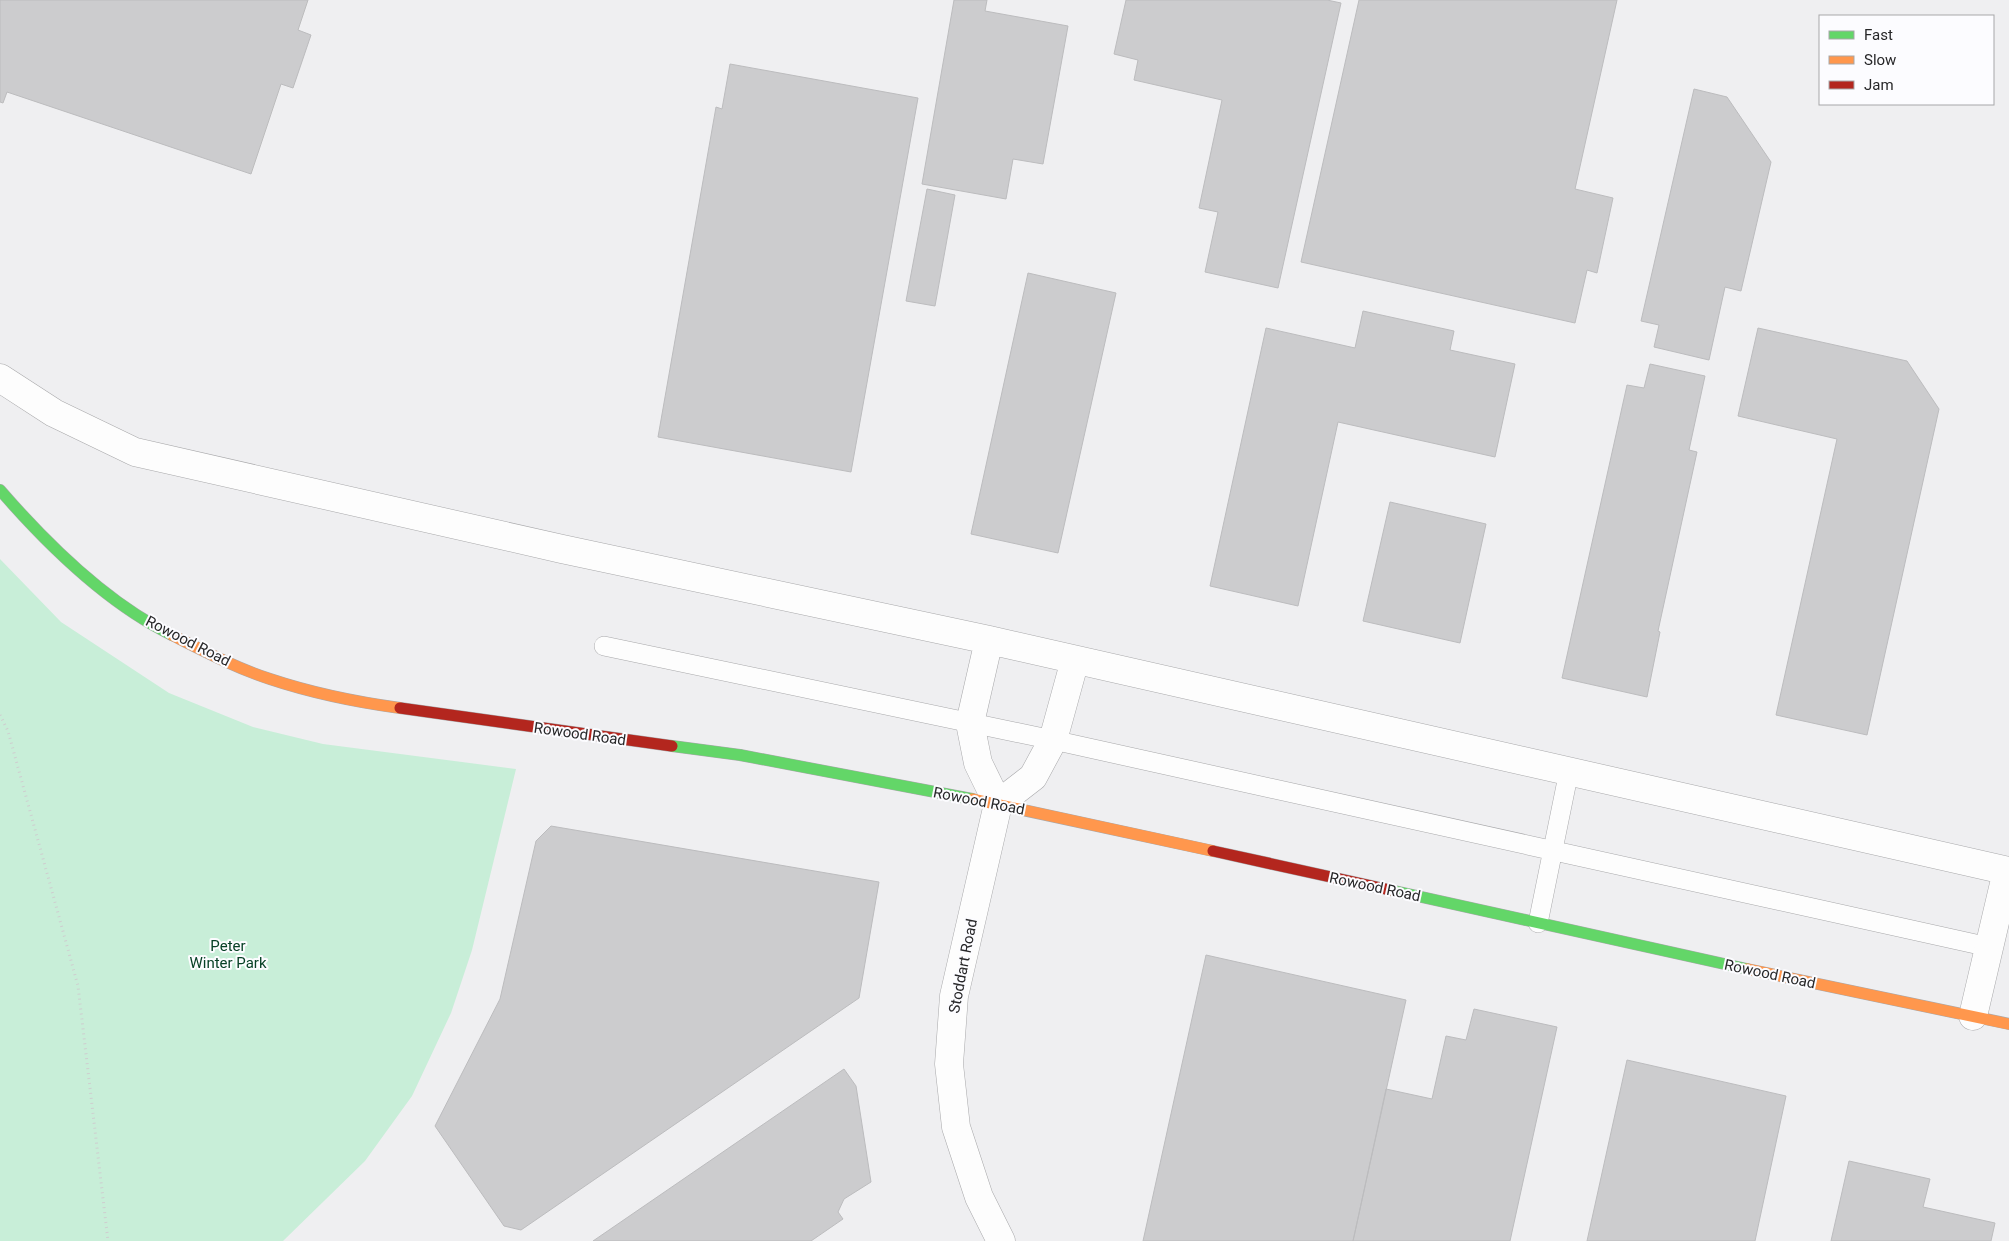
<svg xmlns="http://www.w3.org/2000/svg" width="2009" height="1241" font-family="Roboto,sans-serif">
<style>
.green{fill:#c8eed8}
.building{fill:#ccccce;stroke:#bcbcbe}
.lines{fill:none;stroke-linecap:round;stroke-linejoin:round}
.lane-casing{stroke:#a8a8aa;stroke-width:20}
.street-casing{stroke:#a8a8aa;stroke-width:29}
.fast-casing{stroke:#a8a8aa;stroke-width:12}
.slow-casing{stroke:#a8a8aa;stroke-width:12}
.jam-casing{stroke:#a8a8aa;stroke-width:12}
.path{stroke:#cececf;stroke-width:3;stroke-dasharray:1 4;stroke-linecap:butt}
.lane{stroke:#fdfdfd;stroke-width:19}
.street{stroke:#fdfdfd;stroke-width:28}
.fast{stroke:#63d668;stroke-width:11}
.slow{stroke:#ff974d;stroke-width:11}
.jam{stroke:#b3261e;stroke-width:11}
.labels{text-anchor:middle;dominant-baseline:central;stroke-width:4;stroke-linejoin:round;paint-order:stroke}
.street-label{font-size:15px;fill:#272729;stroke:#fcfcff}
.park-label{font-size:15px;fill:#074126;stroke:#fcfcff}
</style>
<rect width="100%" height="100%" fill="#efeff1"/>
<!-- green -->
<path class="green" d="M0 559 61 622 169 693 253 727 323 744 516 769 472 950 451 1013 412 1096 365 1161 283 1241H0Z"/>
<!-- building -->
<path class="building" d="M0 0H308L298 30 311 35 293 88 281 84 251 174 7 92 3 103 0 102Z
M954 0H987L985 11 1068 26 1043 164 1013 159 1006 199 922 184Z
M1126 0H1327L1341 3 1278 288 1205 272 1218 212 1199 208 1222 100 1134 80 1138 60 1114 54Z
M1359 0H1617L1575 189 1613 198 1597 273 1587 270 1575 323 1301 262Z
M730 64 918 98 851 472 658 437 716 107 722 109Z
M1694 89 1727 97 1771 162 1741 291 1725 287 1709 360 1654 347 1659 325 1641 321Z
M927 189 955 195 935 306 906 301Z
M1028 273 1116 293 1058 553 971 534Z
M1363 311 1454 331 1450 350 1515 364 1495 457 1338 422 1298 606 1210 586 1266 328 1355 348Z
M1758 328 1907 361 1939 409 1867 735 1776 715 1837 439 1738 416Z
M1650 364 1705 376 1689 450 1697 452 1658 631 1660 632 1647 697 1562 678 1627 385 1644 388Z
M1390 502 1486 524 1460 643 1363 621Z
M551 826 879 882 859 998 521 1230 504 1226 435 1126 500 999 536 841Z
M1206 955 1406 1000 1353 1241H1143Z
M1474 1009 1557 1027 1510 1241H1353L1386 1089 1432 1099 1446 1036 1466 1040Z
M1627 1060 1786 1096 1755 1241H1587Z
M844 1069 856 1086 871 1182 844 1199 838 1212 843 1219 811 1241H593Z
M1849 1161 1930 1179 1923 1207 1995 1223 1991 1241H1831Z"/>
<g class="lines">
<defs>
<path id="lane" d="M604 646 1053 740 1989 947
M1538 923 1569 771"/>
<path id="street" d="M0 378 54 413 135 452 562 549 989 640 2009 871
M989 640 970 723 978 763 998 804 954 996 949 1064 956 1127 979 1197 1001 1241
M998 804 1033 777 1053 740 1075 660
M1973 1016 2007 871"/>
<path id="fast" d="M0 490C46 543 108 604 172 635
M672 746 740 755 972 799
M1390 890 1747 969"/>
<path id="slow" d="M172 635C204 651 236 668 270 679 312 693 356 702 400 708
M972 799 1213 851
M1747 969 2009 1024"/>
<path id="jam" d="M400 708 672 746
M1213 851 1390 890"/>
</defs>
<!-- lane casing -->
<use href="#lane" class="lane-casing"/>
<!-- street casing -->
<use href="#street" class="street-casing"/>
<!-- fast casing -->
<use href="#fast" class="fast-casing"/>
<!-- slow casing -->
<use href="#slow" class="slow-casing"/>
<!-- jam casing -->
<use href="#jam" class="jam-casing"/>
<!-- path -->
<path class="path" d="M0 715 8 731 78 986 108 1241"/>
<!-- lane -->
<use href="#lane" class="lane"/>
<!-- street -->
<use href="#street" class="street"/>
<!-- fast -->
<use href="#fast" class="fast"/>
<!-- slow -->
<use href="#slow" class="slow"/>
<!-- jam -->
<use href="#jam" class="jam"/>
</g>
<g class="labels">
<!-- street labels -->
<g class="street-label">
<text transform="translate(188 641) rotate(27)">Rowood Road</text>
<text transform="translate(580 734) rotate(8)">Rowood Road</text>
<text transform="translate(979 801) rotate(11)">Rowood Road</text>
<text transform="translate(1375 887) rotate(12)">Rowood Road</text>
<text transform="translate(963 966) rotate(-79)">Stoddart Road</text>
<text transform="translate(1770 974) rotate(12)">Rowood Road</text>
</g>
<!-- park labels -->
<g class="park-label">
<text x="228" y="946">Peter<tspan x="228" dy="17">Winter Park</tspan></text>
</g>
</g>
<!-- legend -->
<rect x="1819" y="15" width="175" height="90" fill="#fcfcff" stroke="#a7a7a9"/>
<rect x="1829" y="31" width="25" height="8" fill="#63d668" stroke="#a7a7a9"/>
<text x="1864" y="40" font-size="15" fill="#272729">Fast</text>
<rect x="1829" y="56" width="25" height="8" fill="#ff974d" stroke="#a7a7a9"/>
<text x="1864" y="65" font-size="15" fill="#272729">Slow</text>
<rect x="1829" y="81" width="25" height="8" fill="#b3261e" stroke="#a7a7a9"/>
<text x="1864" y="90" font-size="15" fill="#272729">Jam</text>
</svg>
